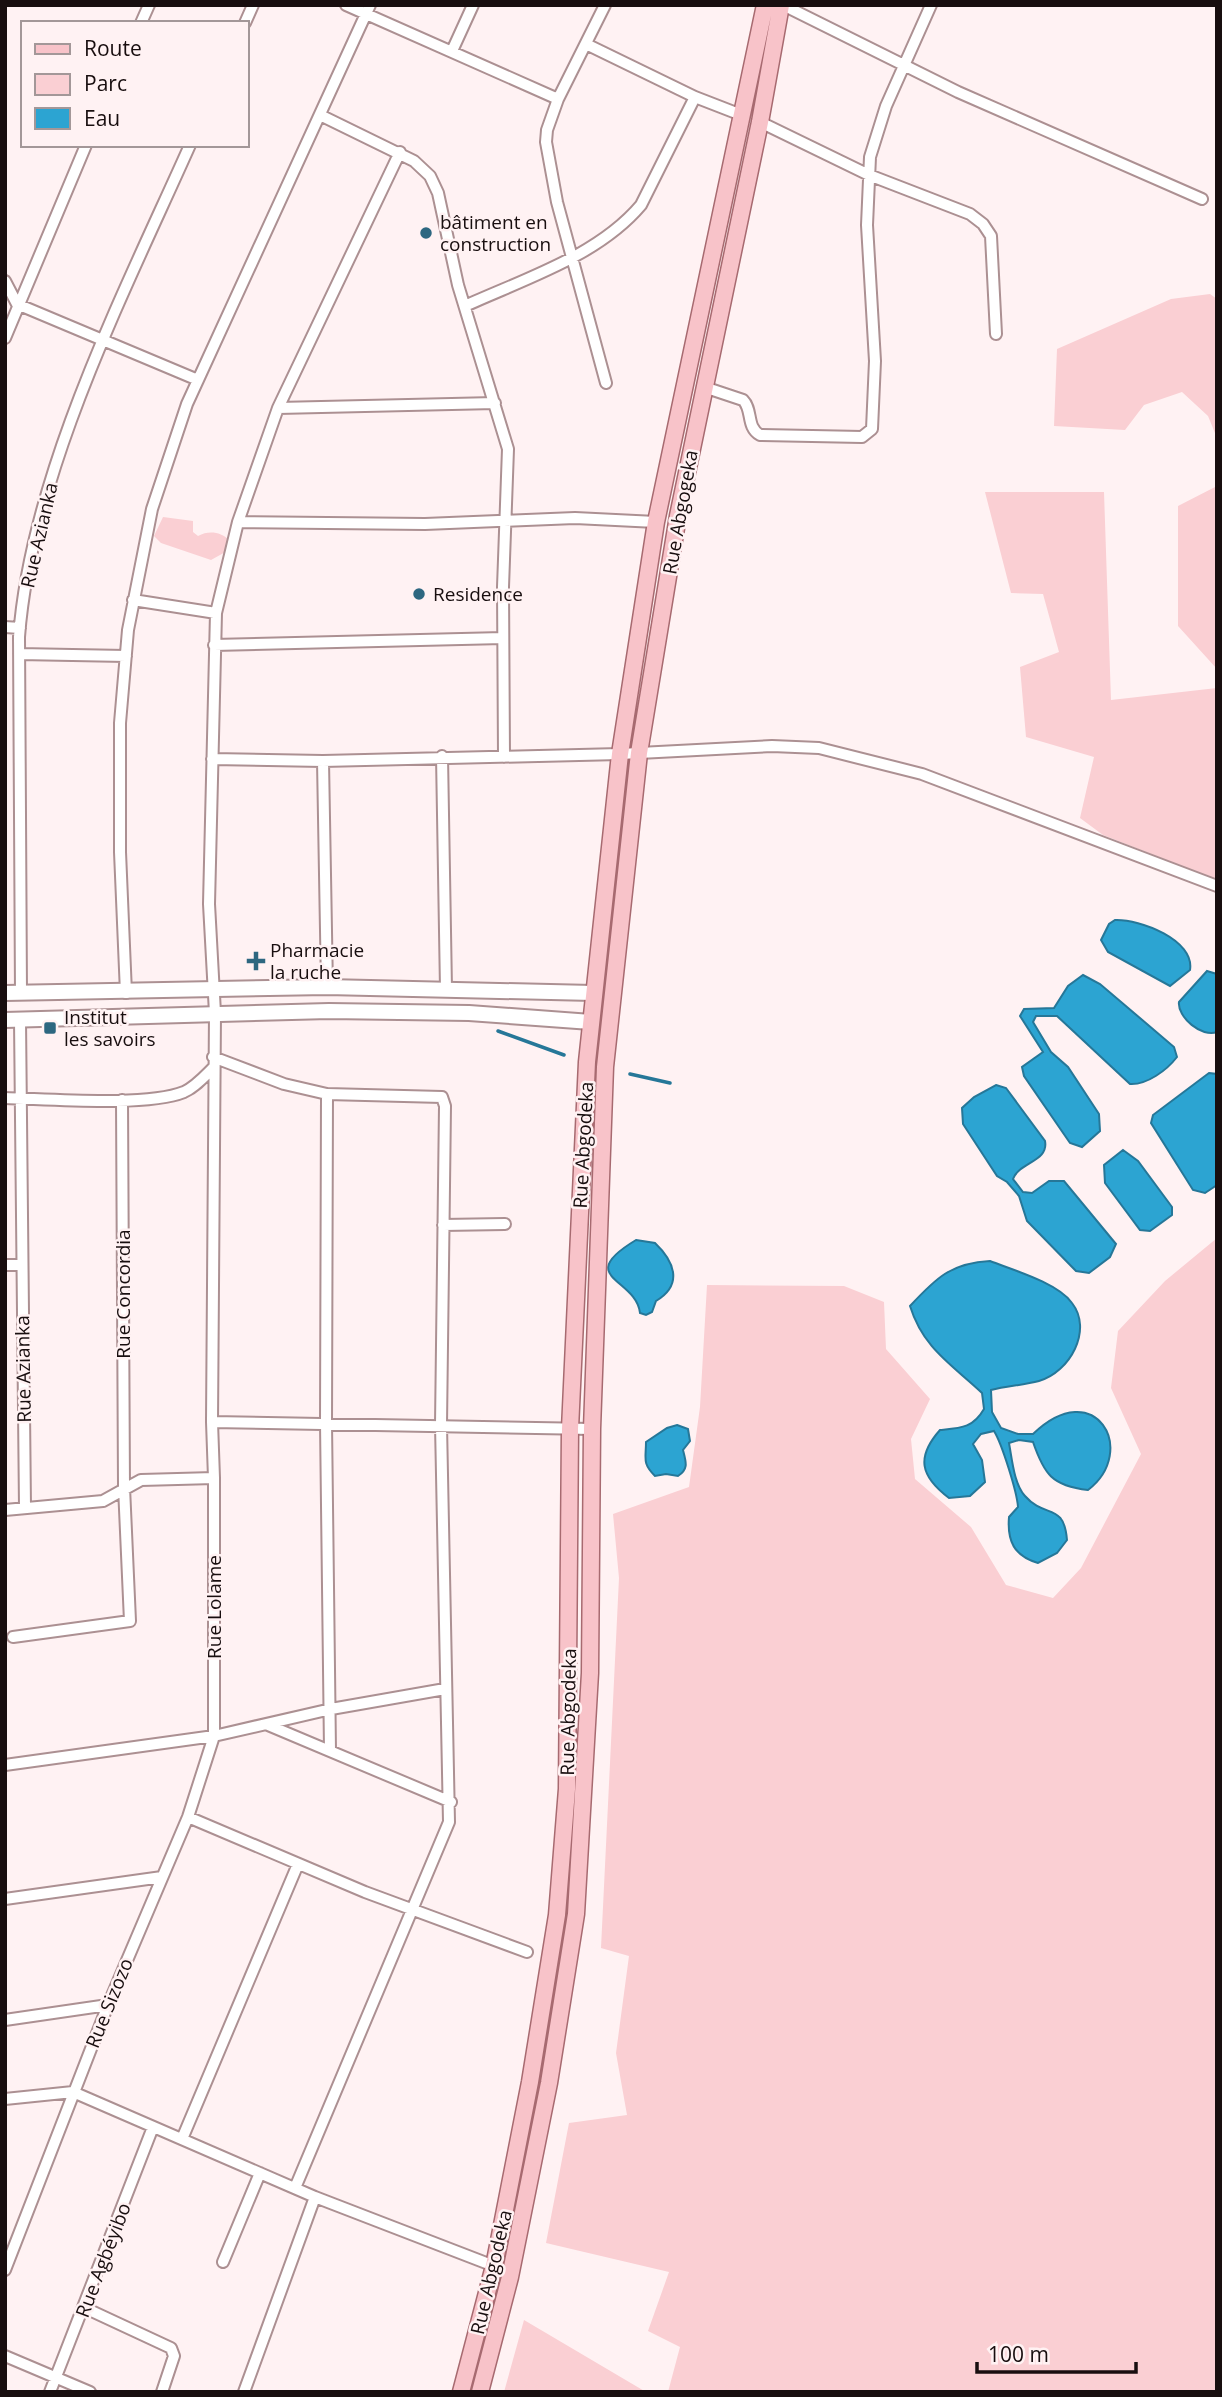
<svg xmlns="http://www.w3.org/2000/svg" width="1222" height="2397" font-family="'Open Sans',sans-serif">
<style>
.green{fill:#facfd3}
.water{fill:#2ca4d2;stroke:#267798;stroke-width:2}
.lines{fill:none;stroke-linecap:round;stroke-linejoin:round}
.stream{stroke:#267798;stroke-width:3.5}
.minor-casing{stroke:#ac9092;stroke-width:14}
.secondary-casing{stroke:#ac9092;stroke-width:18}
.primary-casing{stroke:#a76a70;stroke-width:19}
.minor{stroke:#fff;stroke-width:10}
.secondary{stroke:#fff;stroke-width:14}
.primary{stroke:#f8c3c9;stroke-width:16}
.poi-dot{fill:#2d6780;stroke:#fff2f3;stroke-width:2.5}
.labels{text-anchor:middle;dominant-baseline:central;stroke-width:5;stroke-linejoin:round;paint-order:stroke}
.poi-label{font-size:19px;fill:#180e0f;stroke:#fff2f3;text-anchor:start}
.street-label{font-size:19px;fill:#180e0f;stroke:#fff2f3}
</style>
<rect width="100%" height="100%" fill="#fff2f3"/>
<!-- green -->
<path class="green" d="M1210 294 1217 299V438L1208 416 1182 392 1144 405 1125 430 1054 426 1057 349 1171 299Z
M1217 486V669L1178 626V506Z
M985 492H1104L1111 700 1217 688V880L1103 835 1080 818 1094 757 1026 737 1020 667 1059 652 1043 594 1011 593Z
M163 517 193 521V532L198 536C209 530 221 532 229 540V550L211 560 161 543 154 536Z
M1217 1238V2392H668L680 2347 648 2331 669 2272 546 2243 569 2123 627 2115 616 2053 629 1956 601 1948 619 1578 613 1514 689 1487 700 1407 707 1285 844 1286 884 1302 886 1349 930 1399 911 1439 915 1479 971 1527 1006 1585 1053 1598 1081 1568 1141 1454 1111 1388 1118 1331 1165 1281Z
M524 2320 646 2392H504Z"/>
<!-- water -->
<path class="water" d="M1115 920C1140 919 1195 940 1190 970L1170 986 1108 952 1101 940 1109 924Z
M1207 971 1217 974V1032C1202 1038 1177 1017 1179 1002Z
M1083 975 1100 984 1174 1047 1177 1057C1167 1070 1147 1085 1130 1084L1057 1016H1036L1033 1022 1051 1052 1068 1067 1099 1114 1100 1131 1082 1147 1070 1143 1024 1076 1022 1067 1043 1052 1020 1016 1024 1009 1054 1008 1068 986Z
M1209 1073 1217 1074V1185L1205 1193 1193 1190 1151 1123 1153 1115Z
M996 1085 1006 1088 1045 1141C1049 1162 1019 1162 1013 1179L1023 1192 1032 1193 1049 1181H1064L1116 1244 1110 1257 1089 1273 1076 1271 1027 1221 1019 1196 1007 1182 997 1176 963 1124 962 1108 974 1097Z
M1123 1150 1138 1161 1172 1207V1215L1150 1231 1140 1230 1105 1183 1104 1165Z
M636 1240 655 1243C675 1262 683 1285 656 1301L652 1312 646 1315 640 1313C636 1278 573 1278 636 1240Z
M990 1261C1013 1270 1058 1283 1072 1303 1093 1330 1070 1372 1039 1381 1024 1385 1007 1386 991 1390L992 1412 1001 1428 1018 1434H1033C1095 1374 1139 1451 1088 1490 1052 1486 1044 1474 1033 1442L1019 1440 1009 1443C1012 1459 1014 1484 1025 1496 1045 1519 1064 1502 1067 1540L1057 1553 1038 1563C1014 1556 1007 1541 1009 1517L1018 1507C1017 1492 1002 1444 994 1431L981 1434 973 1444 982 1460 985 1482 970 1496 949 1498C920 1476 916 1457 940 1430 961 1428 973 1428 984 1409L982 1393C951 1364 923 1348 910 1306 936 1278 951 1263 990 1261Z
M677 1425 688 1429 690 1441 683 1450C686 1462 689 1469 678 1476L666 1474 655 1476C642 1463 646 1459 646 1442L667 1428Z"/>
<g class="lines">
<!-- stream -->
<path class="stream" d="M498 1031 564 1055
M630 1074 670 1083"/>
<defs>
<path id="minor" d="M346 5 558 99
M605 5 558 99 547 130 546 142 557 202 606 383
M783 5 958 92 1202 199
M141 23 149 5
M245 23 253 5
M586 44 695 97 744 116
M452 51 473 5
M320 115 414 161 430 176 438 193 458 285 508 449 503 587 504 757
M760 122 869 175 970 214 983 224 991 236 996 334
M5 281 17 304 198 380
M465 306C524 279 598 256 641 205L695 97
M5 338 86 145
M704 387 743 400C753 410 746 427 760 435L862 437 872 429 875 361 867 225 870 157 886 106 931 5
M278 408 495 403
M238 522 425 524 575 518 656 522
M133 600 216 613
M5 627 20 628
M214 645 503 638
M19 654 126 656
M442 756 446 989
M212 759 323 761 620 754 772 746 819 748 922 774 1217 886
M323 761 327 987
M21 993 19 637C31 474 124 293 190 145
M126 993 120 852V723L128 630 152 509 187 404 370 5
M20 1020 25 1508
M213 1057 284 1084 327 1094 442 1097 445 1106 441 1425 449 1822 295 2188
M327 1094 326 1423 330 1750
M5 1098C48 1099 147 1107 184 1092 195 1087 204 1077 213 1068
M443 1225 505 1224
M5 1265H22
M212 1422 215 1013 209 904 216 613 238 522 278 408 400 152
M5 1510 103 1501 141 1480 214 1478 212 1422 592 1429
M13 1637 130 1621 124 1487 122 1100
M268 1725 451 1802
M5 1765 214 1736 331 1709 445 1689
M188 1817 365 1892 527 1952
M5 1899 162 1877
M5 2020 108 2005
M5 2099 73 2092 315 2197 494 2266
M182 2139 298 1864
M223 2262 260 2173
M5 2270 108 2005 188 1817 214 1736V1478
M85 2308 171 2348 174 2356 162 2392
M5 2356 90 2392
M50 2392 153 2127
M244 2392 315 2197"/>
<path id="secondary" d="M5 993 327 987 593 993
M5 1020 329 1011 469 1013 591 1022"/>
<path id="primary" d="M461 2392 494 2266 530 2082 557 1915 567 1789 570 1429 587 1062 620 754 656 522 765 5
M480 2392 510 2277 549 2083 576 1914 590 1673 592 1429 605 1067 639 753 678 516 760 122 781 5"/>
</defs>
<!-- minor casing -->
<use href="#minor" class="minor-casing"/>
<!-- secondary casing -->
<use href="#secondary" class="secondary-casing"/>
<!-- primary casing -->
<use href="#primary" class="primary-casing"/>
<!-- minor -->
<use href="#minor" class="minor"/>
<!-- secondary -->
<use href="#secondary" class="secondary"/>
<!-- primary -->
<use href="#primary" class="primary"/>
</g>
<!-- markers -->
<g class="poi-dot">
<circle cx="426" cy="233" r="7"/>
<circle cx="419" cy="594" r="7"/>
<path d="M252.5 950.5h7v7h7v7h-7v7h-7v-7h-7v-7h7z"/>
<rect x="43" y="1021" width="14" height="14" rx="3.5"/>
</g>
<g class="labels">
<!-- poi labels -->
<g class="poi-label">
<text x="440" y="222">bâtiment en<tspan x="440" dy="22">construction</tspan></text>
<text x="433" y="594">Residence</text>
<text x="270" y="950">Pharmacie<tspan x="270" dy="22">la ruche</tspan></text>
<text x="64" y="1017">Institut<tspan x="64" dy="22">les savoirs</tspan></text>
</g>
<!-- street labels -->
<g class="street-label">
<text transform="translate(680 512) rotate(-80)">Rue Abgogeka</text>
<text transform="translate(39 535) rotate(-77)">Rue Azianka</text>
<text transform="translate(583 1145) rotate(-87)">Rue Abgodeka</text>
<text transform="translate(123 1294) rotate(-90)">Rue Concordia</text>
<text transform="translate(23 1369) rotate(-91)">Rue Azianka</text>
<text transform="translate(214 1607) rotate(-90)">Rue Lolame</text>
<text transform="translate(568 1712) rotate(-89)">Rue Abgodeka</text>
<text transform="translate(109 2003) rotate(-68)">Rue Sizozo</text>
<text transform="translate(103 2260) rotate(-69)">Rue Agbéyibo</text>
<text transform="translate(491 2272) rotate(-77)">Rue Abgodeka</text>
</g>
</g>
<!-- border -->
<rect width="1222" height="2397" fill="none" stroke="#180e0f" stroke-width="14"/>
<!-- legend -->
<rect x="21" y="21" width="228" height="126" fill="#fff2f3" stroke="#a39798" stroke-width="2"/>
<rect x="35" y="44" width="35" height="10" fill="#f8c3c9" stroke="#a39798" stroke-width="2"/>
<text x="84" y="56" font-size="21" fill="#180e0f">Route</text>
<rect x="35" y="74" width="35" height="21" fill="#facfd3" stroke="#a39798" stroke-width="2"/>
<text x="84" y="91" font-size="21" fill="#180e0f">Parc</text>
<rect x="35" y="108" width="35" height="21" fill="#2ca4d2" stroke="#a39798" stroke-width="2"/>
<text x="84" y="126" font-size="21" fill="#180e0f">Eau</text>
<!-- scale -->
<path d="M977 2362v10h159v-10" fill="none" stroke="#180e0f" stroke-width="3.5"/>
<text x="988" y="2362" font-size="21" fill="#180e0f" stroke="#fff2f3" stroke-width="5" paint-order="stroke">100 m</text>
</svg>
